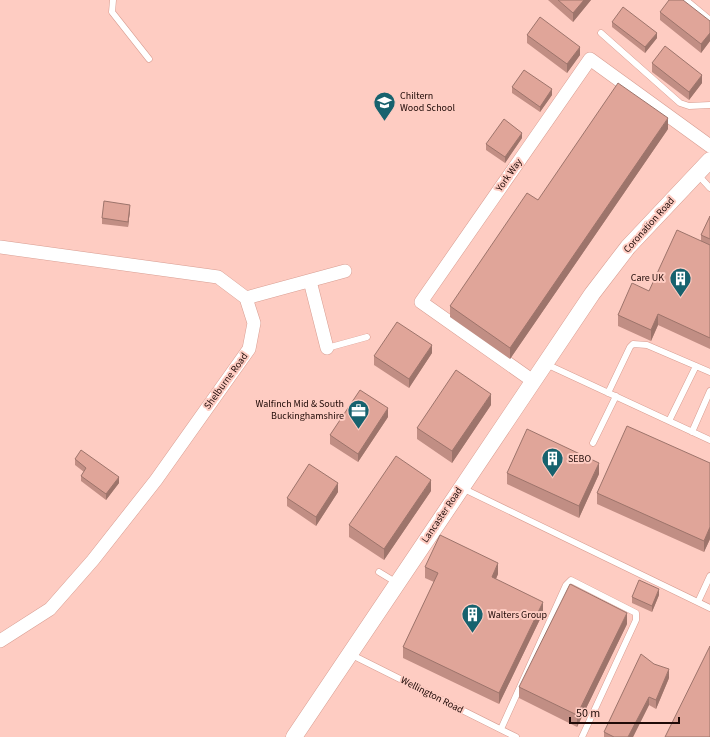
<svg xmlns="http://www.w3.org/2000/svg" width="710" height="737" font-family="'Source Sans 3',sans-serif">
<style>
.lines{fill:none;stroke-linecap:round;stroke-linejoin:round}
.service-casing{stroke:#d89d91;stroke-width:7}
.minor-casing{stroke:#d89d91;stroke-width:14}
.tertiary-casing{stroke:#d89d91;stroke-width:17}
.service{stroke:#fff;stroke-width:6}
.minor{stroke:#fff;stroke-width:13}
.tertiary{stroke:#fff;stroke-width:16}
.wall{fill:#c18e84}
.shaded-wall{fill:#9d746b}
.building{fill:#e0a599;stroke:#9d746b}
.labels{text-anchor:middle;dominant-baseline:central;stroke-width:4;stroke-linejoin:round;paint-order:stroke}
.poi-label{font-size:10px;fill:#1f0a07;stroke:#feccc2;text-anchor:start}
.street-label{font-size:10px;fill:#1f0a07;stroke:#feccc2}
</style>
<rect width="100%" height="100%" fill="#feccc2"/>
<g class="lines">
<defs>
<path id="service" d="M113 0 112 12 149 59
M686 0 710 20
M601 33 680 103 689 106 710 105
M698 175 710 188
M327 348 367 337
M546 364 710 440
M608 393 630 347 633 344 647 345 710 372
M669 421 696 366
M692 432 710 391
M593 443 616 396
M462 488 710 608
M379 572 397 583
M698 602 710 576
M350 654 516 737
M501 729 566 585 571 580 636 613V620L582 737"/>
<path id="minor" d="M0 247 218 277 246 298 254 323 249 349 156 480 93 560 50 609 0 641
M310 281 327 348
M246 298 345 271
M533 381 421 302 590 59 710 146"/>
<path id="tertiary" d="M294 737 592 294 628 247 710 160"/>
</defs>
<!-- service casing -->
<use href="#service" class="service-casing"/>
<!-- minor casing -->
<use href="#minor" class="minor-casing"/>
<!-- tertiary casing -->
<use href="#tertiary" class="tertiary-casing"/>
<!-- service -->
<use href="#service" class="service"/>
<!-- minor -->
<use href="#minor" class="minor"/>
<!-- tertiary -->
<use href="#tertiary" class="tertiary"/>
</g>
<!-- wall -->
<path class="wall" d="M548 0H591L573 22Z
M660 12 710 21V41L701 53 660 20Z
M612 22 657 38 645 53 612 27Z
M527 35 580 55 567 73 527 43Z
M652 63 702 83 689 100 652 72Z
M512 87 552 95 540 112 512 93Z
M668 129 510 359 450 317V306L538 200Z
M522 138 505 163 486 150V144Z
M130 210 128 227 102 224V218Z
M710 216V349L658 325 651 341 618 326V315L649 291 701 241V235Z
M432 353 409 388 374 365V356Z
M491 405 452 463 417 439V428Z
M388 417 358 462 330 444V435Z
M75 459 119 483 106 500 81 481V476L84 472 75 465Z
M710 463V539L704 552 597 504V493Z
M507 473 599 474 579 518 507 484Z
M431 491 384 560 349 537V525Z
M338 492 316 526 287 506V498Z
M425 567 498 574 496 579 543 613 499 704 403 658V647L434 582 425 578Z
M659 595 652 612 632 603V597Z
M627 624 577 727 519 698V687Z
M669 678 656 709 649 705 633 737H604V732Z"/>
<!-- shaded-wall -->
<path class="shaded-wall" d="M584 0H591L573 22V13Z
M657 33V38L645 53V47Z
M710 33V41L701 53V44Z
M580 47V55L567 73V64Z
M702 75V83L689 100V92Z
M552 89V95L540 112V107Z
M668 118V129L510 359V348Z
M522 133V138L505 163V157Z
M130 205V210L128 227V222Z
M658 314V325L651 341V330Z
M432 345V353L409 388V379Z
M491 394V405L452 463V451Z
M388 408V417L358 462V454Z
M599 463V474L579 518V506Z
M119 477V483L106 500V494Z
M431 480V491L384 560V549Z
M338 483V492L316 526V517Z
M710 527V539L704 552V541Z
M498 563V574L492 588V577Z
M659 589V595L652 612V606Z
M543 602V613L499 704V693Z
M627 613V624L577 727V715Z
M669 669V678L656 709V700Z
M649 697V705L633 737H628Z"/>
<!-- building -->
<path class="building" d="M558 0H584L573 13Z
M669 0H683L710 21V33L701 44 660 12Z
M623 7 657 33 645 47 612 22Z
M540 17 580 47 567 64 527 35Z
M665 46 702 75 689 92 652 63Z
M524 70 552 89 540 107 512 87Z
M618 83 668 118 510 348 450 306 527 193 538 200Z
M504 119 522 133 505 157 486 144Z
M104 201 130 205 128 222 102 218Z
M710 216V239L701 235Z
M677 230 710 245V338L658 314 651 330 618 315 632 283 649 291Z
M397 322 432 345 409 379 374 356Z
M456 370 491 394 452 451 417 428Z
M360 390 388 408 358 454 330 435Z
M627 426 710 463V527L704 541 597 493Z
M527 429 599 463 579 506 507 473Z
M81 450 119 477 106 494 81 476 86 468 75 459Z
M396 456 431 480 384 549 349 525Z
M309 464 338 483 316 517 287 498Z
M440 535 498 563 492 577 543 602 499 693 403 647 438 573 425 567Z
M639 580 659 589 652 606 632 597Z
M570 584 627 613 577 715 519 687Z
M710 646V737H665Z
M641 654 654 664 669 669 656 700 649 697 628 737H614L604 732Z"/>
<!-- icons -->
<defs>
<symbol id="school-pin" viewBox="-11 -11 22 30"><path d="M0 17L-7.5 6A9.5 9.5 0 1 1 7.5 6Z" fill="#17626e" stroke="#feccc2"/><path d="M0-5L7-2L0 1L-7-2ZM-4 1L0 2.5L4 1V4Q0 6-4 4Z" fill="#fff"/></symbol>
<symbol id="building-pin" viewBox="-11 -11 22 30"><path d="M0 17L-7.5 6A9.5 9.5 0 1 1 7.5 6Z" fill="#17626e" stroke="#feccc2"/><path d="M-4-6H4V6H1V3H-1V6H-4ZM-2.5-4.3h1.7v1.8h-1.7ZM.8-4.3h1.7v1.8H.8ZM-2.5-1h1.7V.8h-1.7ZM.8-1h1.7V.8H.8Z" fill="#fff"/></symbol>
<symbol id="office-pin" viewBox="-11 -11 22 30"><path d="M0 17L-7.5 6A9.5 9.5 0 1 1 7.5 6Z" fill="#17626e" stroke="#feccc2"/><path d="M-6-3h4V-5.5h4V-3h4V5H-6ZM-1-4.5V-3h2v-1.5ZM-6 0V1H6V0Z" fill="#fff"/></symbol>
</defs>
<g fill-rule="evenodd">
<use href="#school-pin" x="372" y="90" width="25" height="34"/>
<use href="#building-pin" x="668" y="266" width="25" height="34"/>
<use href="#office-pin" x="346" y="398" width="25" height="34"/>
<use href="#building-pin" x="540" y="446" width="25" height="34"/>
<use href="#building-pin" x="460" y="602" width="25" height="34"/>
</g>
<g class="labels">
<!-- poi labels -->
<g class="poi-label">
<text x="400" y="96">Chiltern<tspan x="400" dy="12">Wood School</tspan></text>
<text x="664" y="278" text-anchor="end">Care UK</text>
<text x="344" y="404" text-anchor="end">Walfinch Mid &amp; South<tspan x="344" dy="12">Buckinghamshire</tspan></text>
<text x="568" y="459">SEBO</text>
<text x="488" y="615">Walters Group</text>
</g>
<!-- street labels -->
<g class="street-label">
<text transform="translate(509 175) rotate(-55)">York Way</text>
<text transform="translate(649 225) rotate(-48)">Coronation Road</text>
<text transform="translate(226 381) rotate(-54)">Shelburne Road</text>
<text transform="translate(442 515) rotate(-56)">Lancaster Road</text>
<text transform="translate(432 695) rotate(27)">Wellington Road</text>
</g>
</g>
<!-- scale -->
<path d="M570 717v6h109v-6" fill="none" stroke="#1f0a07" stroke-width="2"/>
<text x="576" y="717" font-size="12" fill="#1f0a07" stroke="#feccc2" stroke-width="3" paint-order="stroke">50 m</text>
</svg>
